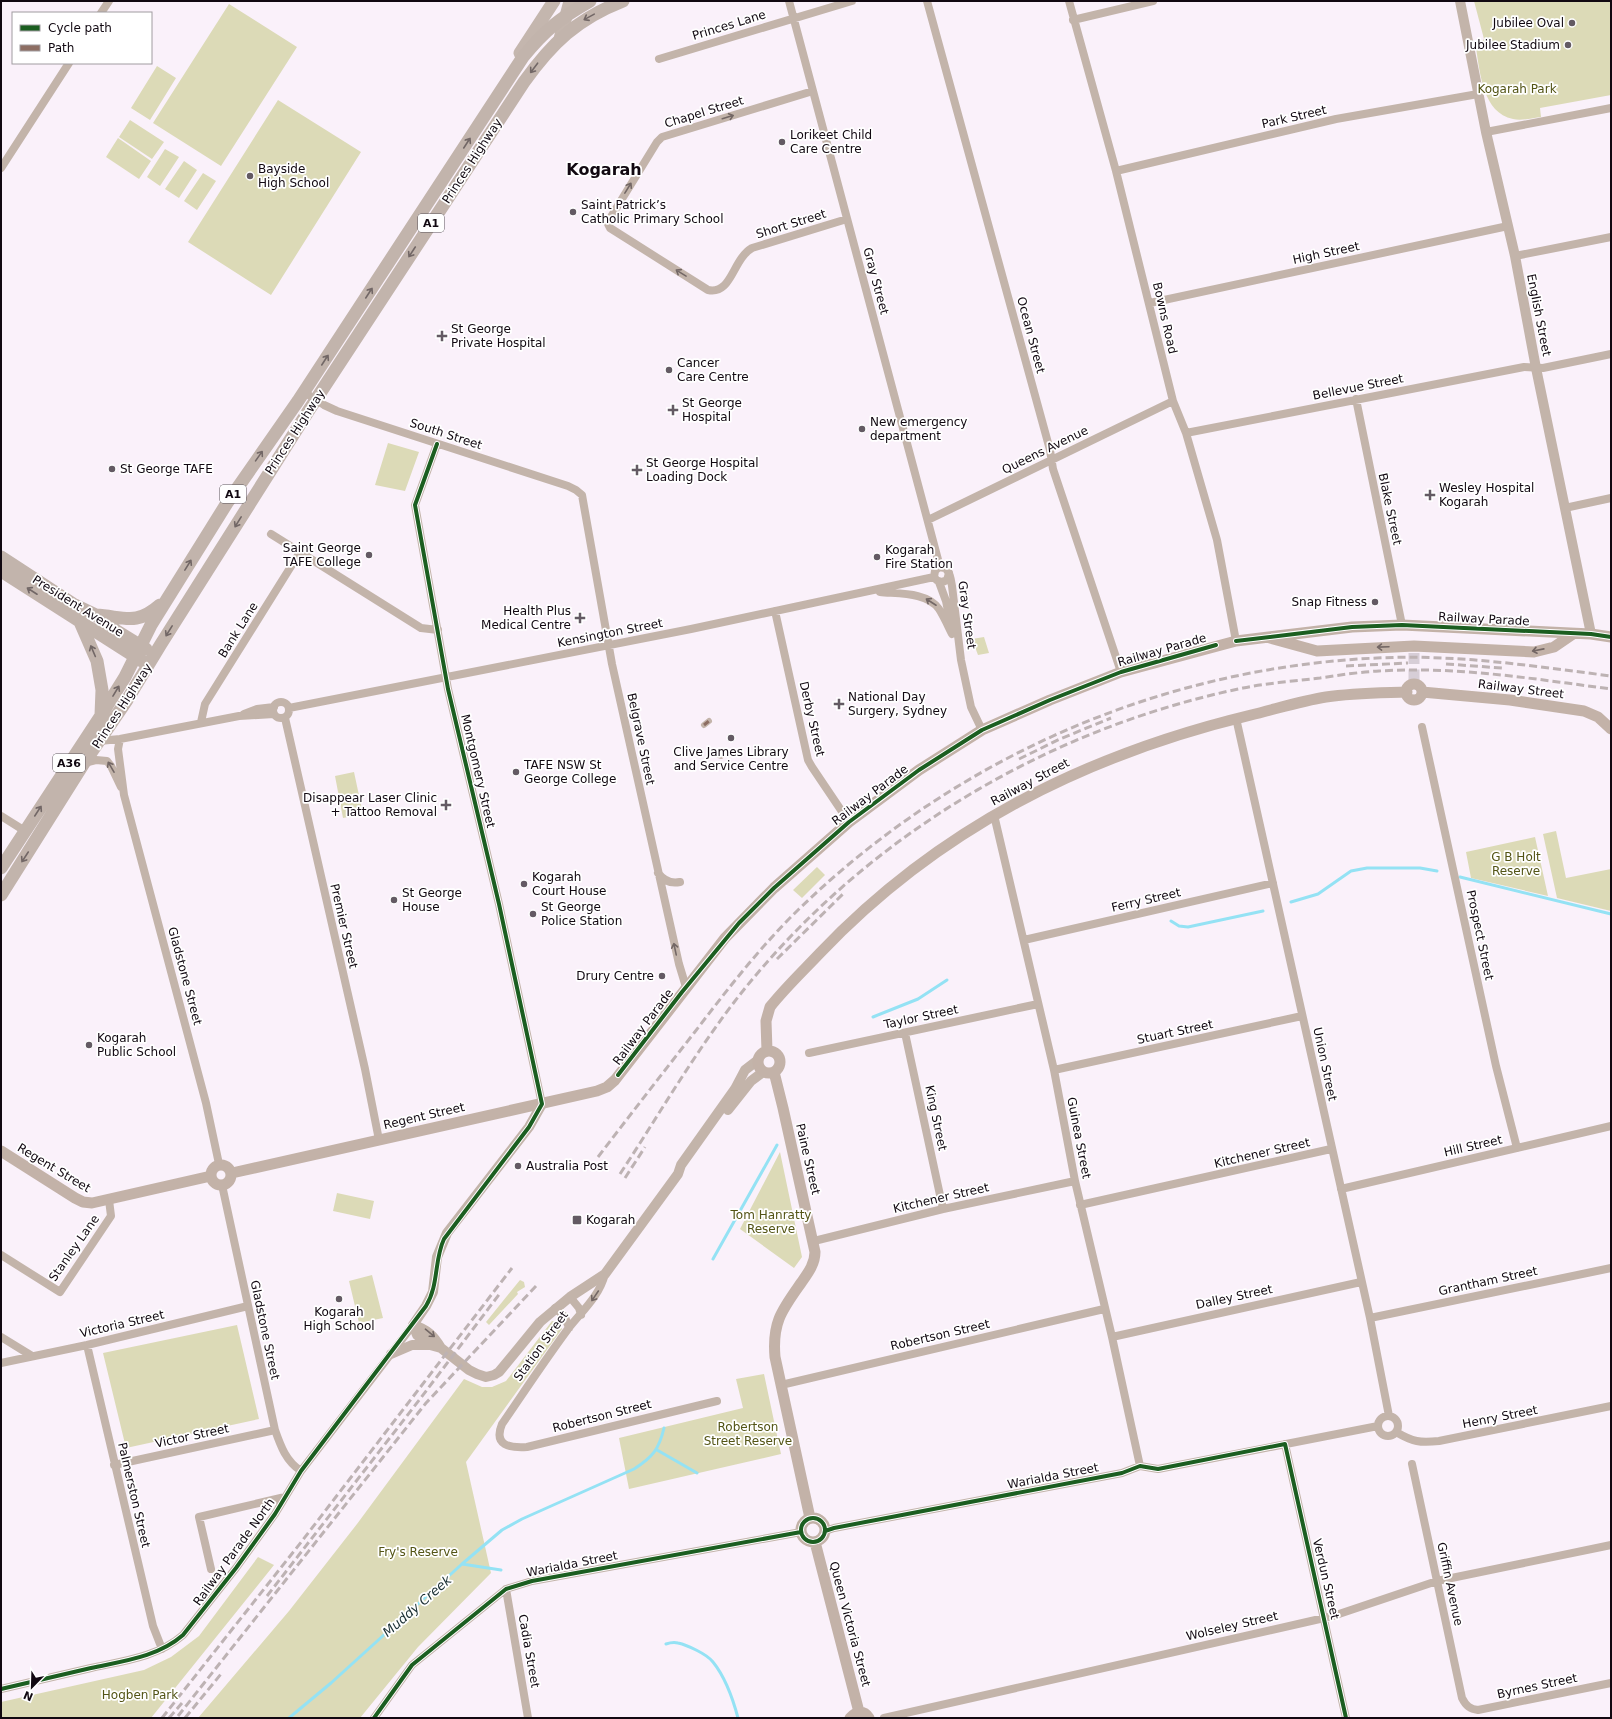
<svg xmlns="http://www.w3.org/2000/svg" width="1612" height="1719" font-family="'DejaVu Sans',sans-serif">
<style>
.green{fill:#dcdab7}
.lines{fill:none;stroke-linecap:round;stroke-linejoin:round}
.stream{stroke:#94e2f4;stroke-width:3}
.secondary-tunnel{stroke:#d7ced7;stroke-width:11;stroke-dasharray:11 5.5;stroke-linecap:butt}
.pedestrian{stroke:#c3b4aa;stroke-width:6}
.minor{stroke:#c3b4aa;stroke-width:8}
.tertiary{stroke:#c3b4aa;stroke-width:10}
.secondary{stroke:#c3b2a8;stroke-width:11}
.primary{stroke:#c4b6ae;stroke-width:13}
.trunk{stroke:#c2b4ac;stroke-width:13}
.rail{stroke:#bdb2b3;stroke-width:3;stroke-dasharray:8 4;stroke-linecap:butt}
.quiet{stroke:#8d6e63;stroke-width:3;stroke-dasharray:6 3;stroke-linecap:butt}
.cycleway-casing{stroke:#fff;stroke-width:6}
.cycleway{stroke:#1b5e20;stroke-width:4}
.oneway{stroke:#726766}
.oneway2{stroke:#736765}
.oneway3{stroke:#736664}
.poi-dot{fill:#635a63;stroke:#fff;stroke-width:1.5}
.labels{text-anchor:middle;dominant-baseline:central;stroke-width:3.5;stroke-linejoin:round;paint-order:stroke}
.shield{fill:#fff;stroke:#585258;stroke-width:1}
.shield-label{font-size:11px;font-weight:bold;fill:#110811}
.poi-label{font-size:12px;fill:#110811;stroke:#fff;text-anchor:start}
.street-label{font-size:12px;fill:#110811;stroke:#fff}
.park-label{font-size:12px;fill:#535415;stroke:#fff}
.water-label{font-size:13px;font-style:italic;fill:#1c3135;stroke:#fff}
.district-label{font-size:16px;font-weight:bold;fill:#110811;stroke:#fff}
</style>
<rect width="100%" height="100%" fill="#faf1fa"/>
<!-- green -->
<path class="green" d="M1474 1H1611V95L1540 108 1541 117C1533 118 1521 121 1513 119 1483 113 1480 73 1476 48L1484 39Z
M229 4 297 47 221 166 153 123Z
M157 66 176 78 150 120 131 108Z
M278 100 361 152 271 295 188 242Z
M130 120 164 142 152 159 119 137Z
M118 138 151 161 139 179 106 157Z
M165 149 179 157 160 186 147 177Z
M184 161 197 170 179 198 165 189Z
M203 173 216 181 197 210 184 201Z
M388 443 419 452 405 491 375 485Z
M984 637 989 653 978 655 972 639Z
M354 772 363 814 343 818 335 776Z
M1556 831 1566 878 1611 869V911L1557 898 1543 834Z
M1535 837 1548 896 1471 878 1466 852Z
M817 867 825 875 802 898 793 890Z
M780 1152 802 1257 794 1268 740 1229Z
M337 1193 374 1201 370 1219 333 1211Z
M372 1275 383 1318 359 1323 349 1281Z
M520 1280 524 1282 525 1287 517 1292 518 1294 489 1325 486 1322Z
M552 1321 559 1322 562 1329 466 1462 491 1573 418 1647 360 1718H198L289 1611 357 1524 464 1379 482 1387H492L506 1381Z
M237 1325 259 1419 126 1448 103 1353Z
M764 1374 781 1454 629 1489 619 1438 743 1408 736 1379Z
M258 1557 274 1565 151 1718H1V1702L144 1670 171 1657 199 1636Z"/>
<g class="lines">
<!-- stream -->
<path class="stream" d="M1460 877 1611 914
M1291 902 1318 894 1351 871 1367 868H1420L1437 871
M1171 921 1179 926 1188 927 1263 911
M873 1017 918 999 947 980
M713 1259 777 1145
M657 1450 697 1473
M462 1564 501 1570
M666 1644C669 1643 674 1642 678 1643 687 1645 707 1654 713 1662 725 1677 733 1699 738 1718
M289 1718 331 1683 462 1564 502 1530 522 1519 634 1469C653 1457 659 1449 664 1428"/>
<!-- secondary-tunnel -->
<path class="secondary-tunnel" d="M1414 653V682"/>
<!-- pedestrian -->
<path class="pedestrian" d="M704 725 709 721
M710 752 721 756"/>
<!-- minor -->
<path class="minor" d="M789 1 940 567
M927 1 1050 450 1053 469 1121 672
M1069 1 1116 171 1173 401 1186 433 1217 540 1236 641
M101 13 109 1
M1073 20 1153 1
M659 59 852 1
M813 91 662 137 657 142 609 220 608 224 610 228 708 290C732 295 732 260 752 248L847 219
M1486 132 1611 108
M1 168 69 63
M1116 171 1336 119 1478 94
M1515 256 1611 237
M1150 303 1508 226
M304 392 324 405 337 411 568 486 576 490 582 495 612 664 679 964 686 987
M1356 399 1402 625
M1186 433 1524 367 1543 368 1611 354
M437 444 415 505 448 689 499 904 542 1104
M1565 508 1611 498
M928 520 1173 401
M271 534 421 628 438 630
M949 573 947 580C942 583 937 582 934 577L935 571 939 567 945 568C950 572 951 580 952 586L961 660 971 707 982 730
M939 582 946 601 951 626
M880 592C898 594 927 592 939 609 944 617 948 626 952 634
M775 611 808 760 812 767 849 822
M273 710a8 8 0 1 1 16 0a8 8 0 1 1-16 0Z
M289 708 691 629 934 577
M244 714 257 709 274 707
M285 718 365 1069 379 1140
M1236 718 1370 1318 1389 1416
M201 722 205 704 300 552
M1422 727 1496 1066 1517 1148
M120 739 118 749 124 795 206 1103 219 1164
M99 741 120 739 239 716 274 714
M84 763 96 760 107 761 111 766 121 787
M994 815 1054 1070 1075 1181 1112 1337 1140 1466
M1 816 25 831
M658 873C664 881 671 884 680 882
M1024 940 1273 883
M905 1033 943 1209
M809 1053 1038 1004
M1054 1070 1302 1016
M222 1185 275 1430C281 1447 286 1461 301 1471
M1341 1189 1611 1126
M1080 1205 1331 1149
M814 1241 943 1209 1075 1181
M1 1255 60 1292 111 1216 109 1200
M605 1274C599 1297 582 1311 568 1329 545 1360 524 1392 502 1424 493 1446 510 1448 527 1447L717 1401
M570 1297 579 1308 581 1315
M555 1308 565 1317 569 1328
M1370 1318 1611 1268
M1 1337 32 1356
M1112 1337 1361 1282
M87 1345 153 1626 162 1649
M1 1363 87 1345 248 1306
M781 1385 1104 1309
M1378 1426a10 10 0 1 1 20 0a10 10 0 1 1-20 0Z
M1396 1432C1413 1442 1420 1443 1439 1441L1611 1406
M1285 1444 1346 1718
M1412 1464 1462 1698C1466 1706 1470 1709 1478 1710L1611 1683
M114 1465 275 1430
M825 1531 834 1528 1122 1473 1140 1466 1158 1469 1378 1426
M211 1569 199 1517 285 1497
M506 1589 528 1718
M1 1689C31 1682 61 1675 91 1668 123 1661 158 1657 183 1635L236 1568 275 1514 301 1471 413 1325
M374 1718 412 1665 506 1589 532 1581 801 1532
M884 1718 1333 1616 1437 1581 1611 1545"/>
<!-- tertiary -->
<path class="tertiary" d="M1460 1 1486 132 1515 256 1536 368 1591 634
M728 1110 751 1081 763 1072
M413 1325 417 1335 430 1345 441 1348 469 1370 477 1374 486 1377 494 1375 499 1372 540 1322 570 1297 605 1274 678 1174 681 1165 735 1089 745 1070 758 1060
M413 1325 426 1306 433 1292 437 1257 447 1233 529 1127 542 1104
M413 1325C427 1329 434 1336 441 1348
M391 1354 412 1345H430"/>
<!-- secondary -->
<path class="secondary" d="M1270 638 1317 651 1414 646 1534 652 1554 647 1573 634
M1406 692a8 8 0 1 1 16 0a8 8 0 1 1-16 0Z
M1422 692 1510 700 1584 711 1598 717 1611 729
M758 1062a11 11 0 1 1 22 0a11 11 0 1 1-22 0Z
M767 1051 766 1021 770 1007C785 988 803 971 820 953 939 828 1085 755 1251 715 1276 709 1301 701 1326 697 1353 693 1380 693 1407 692
M774 1072 783 1108 815 1252C815 1264 808 1273 801 1283 782 1310 772 1322 775 1357L810 1518
M1 1151 75 1198 83 1202 92 1203 211 1176
M211 1175a10 10 0 1 1 20 0a10 10 0 1 1-20 0Z
M232 1173 597 1091 607 1087 615 1080 725 938 774 888 849 822 919 770 982 730 1050 700 1121 672 1236 641 1352 627 1402 625 1591 634 1611 637
M801 1530a12 12 0 1 1 24 0a12 12 0 1 1-24 0Z
M815 1542 859 1712
M850 1718C856 1711 864 1710 869 1718"/>
<!-- primary -->
<path class="primary" d="M560 39 570 1
M520 53 554 1"/>
<!-- trunk -->
<path class="trunk" d="M1 557 73 604 96 615 107 625 146 649
M1 571 142 661
M96 615C125 617 136 626 160 605
M80 622 97 661 102 690 101 715
M1 868 100 717 125 677 151 625 227 503 298 401 523 57C545 30 560 18 590 1
M1 895 84 763 127 700 161 644 309 410 524 82C552 43 577 19 623 1"/>
<!-- rail -->
<path class="rail" d="M1446 664 1502 668
M1346 666 1408 663
M1019 759 1060 739 1111 718
M777 959 845 892
M598 1157C630 1115 662 1074 694 1033 727 990 760 947 799 909 955 758 1160 668 1377 658 1456 654 1533 666 1611 676
M620 1174C666 1104 707 1031 762 968 885 825 1059 726 1243 688 1268 683 1295 681 1320 678 1340 675 1360 672 1379 671 1457 666 1534 679 1611 689
M625 1178 645 1147
M267 1596 420 1399 501 1292
M178 1716 426 1403 536 1286
M162 1718 302 1541 512 1268
M169 1718 182 1703
M185 1718 221 1674"/>
<!-- quiet -->
<path class="quiet" d="M704 725 709 721
M710 752 721 756"/>
<defs>
<path id="cycleway" d="M1236 641 1352 627 1402 625 1591 634 1611 637
M618 1075 682 992 739 923 774 888 849 822 919 770 982 730 1050 700 1121 672 1216 645
M801 1530a12 12 0 1 1 24 0a12 12 0 1 1-24 0Z
M825 1531 834 1528 1122 1473 1140 1466 1158 1469 1285 1444 1346 1718
M1 1689C31 1682 61 1675 91 1668 123 1661 158 1657 183 1635L236 1568 275 1514 301 1471 426 1306C439 1285 434 1260 444 1239L529 1127 542 1104 499 904 448 689 415 505 437 444
M374 1718 412 1665 506 1589 532 1581 801 1532"/>
</defs>
<!-- cycleway casing -->
<use href="#cycleway" class="cycleway-casing"/>
<!-- cycleway -->
<use href="#cycleway" class="cycleway"/>
</g>
<!-- one-way arrows -->
<defs><path id="oneway-shaft" d="M-6 0H5M1.5-3L5.5 0L1.5 3" fill="none" stroke-width="1.6" stroke-linecap="round" stroke-linejoin="round"/></defs>
<g class="oneway">
<use href="#oneway-shaft" transform="translate(589 17) rotate(151)"/>
<use href="#oneway-shaft" transform="translate(534 68) rotate(127)"/>
<use href="#oneway-shaft" transform="translate(467 143) rotate(-57)"/>
<use href="#oneway-shaft" transform="translate(412 252) rotate(123)"/>
<use href="#oneway-shaft" transform="translate(369 293) rotate(-57)"/>
<use href="#oneway-shaft" transform="translate(325 360) rotate(-57)"/>
<use href="#oneway-shaft" transform="translate(259 456) rotate(-55)"/>
<use href="#oneway-shaft" transform="translate(238 522) rotate(122)"/>
<use href="#oneway-shaft" transform="translate(188 565) rotate(-58)"/>
<use href="#oneway-shaft" transform="translate(32 591) rotate(-147)"/>
<use href="#oneway-shaft" transform="translate(169 631) rotate(122)"/>
<use href="#oneway-shaft" transform="translate(93 651) rotate(-113)"/>
<use href="#oneway-shaft" transform="translate(116 691) rotate(-59)"/>
<use href="#oneway-shaft" transform="translate(38 811) rotate(-57)"/>
<use href="#oneway-shaft" transform="translate(25 857) rotate(123)"/>
</g>
<g class="oneway2">
<use href="#oneway-shaft" transform="translate(728 117) rotate(-17)"/>
<use href="#oneway-shaft" transform="translate(628 188) rotate(-58)"/>
<use href="#oneway-shaft" transform="translate(681 273) rotate(-148)"/>
<use href="#oneway-shaft" transform="translate(931 602) rotate(-147)"/>
<use href="#oneway-shaft" transform="translate(111 767) rotate(-120)"/>
<use href="#oneway-shaft" transform="translate(675 949) rotate(-102)"/>
<use href="#oneway-shaft" transform="translate(595 1296) rotate(124)"/>
<use href="#oneway-shaft" transform="translate(430 1333) rotate(40)"/>
</g>
<g class="oneway3">
<use href="#oneway-shaft" transform="translate(1383 647) rotate(178)"/>
<use href="#oneway-shaft" transform="translate(1538 650) rotate(169)"/>
</g>
<!-- markers -->
<g class="poi-dot">
<circle cx="1572" cy="23" r="4"/>
<circle cx="1568" cy="45" r="4"/>
<circle cx="782" cy="142" r="4"/>
<circle cx="250" cy="176" r="4"/>
<circle cx="573" cy="212" r="4"/>
<path d="M440 330h4v4h4v4h-4v4h-4v-4h-4v-4h4z"/>
<circle cx="669" cy="370" r="4"/>
<path d="M671 404h4v4h4v4h-4v4h-4v-4h-4v-4h4z"/>
<circle cx="862" cy="429" r="4"/>
<circle cx="112" cy="469" r="4"/>
<path d="M635 464h4v4h4v4h-4v4h-4v-4h-4v-4h4z"/>
<path d="M1428 489h4v4h4v4h-4v4h-4v-4h-4v-4h4z"/>
<circle cx="369" cy="555" r="4"/>
<circle cx="877" cy="557" r="4"/>
<circle cx="1375" cy="602" r="4"/>
<path d="M578 612h4v4h4v4h-4v4h-4v-4h-4v-4h4z"/>
<path d="M837 698h4v4h4v4h-4v4h-4v-4h-4v-4h4z"/>
<circle cx="731" cy="738" r="4"/>
<circle cx="516" cy="772" r="4"/>
<path d="M444 799h4v4h4v4h-4v4h-4v-4h-4v-4h4z"/>
<circle cx="524" cy="884" r="4"/>
<circle cx="394" cy="900" r="4"/>
<circle cx="533" cy="914" r="4"/>
<circle cx="662" cy="976" r="4"/>
<circle cx="89" cy="1045" r="4"/>
<circle cx="518" cy="1166" r="4"/>
<rect x="572" y="1215" width="10" height="10" rx="2"/>
<circle cx="339" cy="1299" r="4"/>
</g>
<g class="labels">
<!-- shield labels -->
<g class="shield">
<rect x="418" y="214" width="26" height="18" rx="3"/>
<rect x="220" y="485" width="26" height="18" rx="3"/>
<rect x="53" y="754" width="32" height="18" rx="3"/>
</g>
<g class="shield-label">
<text x="431" y="223">A1</text>
<text x="233" y="494">A1</text>
<text x="69" y="763">A36</text>
</g>
<!-- poi labels -->
<g class="poi-label">
<text x="1564" y="23" text-anchor="end">Jubilee Oval</text>
<text x="1560" y="45" text-anchor="end">Jubilee Stadium</text>
<text x="790" y="135">Lorikeet Child<tspan x="790" dy="14">Care Centre</tspan></text>
<text x="258" y="169">Bayside<tspan x="258" dy="14">High School</tspan></text>
<text x="581" y="205">Saint Patrick’s<tspan x="581" dy="14">Catholic Primary School</tspan></text>
<text x="451" y="329">St George<tspan x="451" dy="14">Private Hospital</tspan></text>
<text x="677" y="363">Cancer<tspan x="677" dy="14">Care Centre</tspan></text>
<text x="682" y="403">St George<tspan x="682" dy="14">Hospital</tspan></text>
<text x="870" y="422">New emergency<tspan x="870" dy="14">department</tspan></text>
<text x="646" y="463">St George Hospital<tspan x="646" dy="14">Loading Dock</tspan></text>
<text x="120" y="469">St George TAFE</text>
<text x="1439" y="488">Wesley Hospital<tspan x="1439" dy="14">Kogarah</tspan></text>
<text x="361" y="548" text-anchor="end">Saint George<tspan x="361" dy="14">TAFE College</tspan></text>
<text x="885" y="550">Kogarah<tspan x="885" dy="14">Fire Station</tspan></text>
<text x="1367" y="602" text-anchor="end">Snap Fitness</text>
<text x="571" y="611" text-anchor="end">Health Plus<tspan x="571" dy="14">Medical Centre</tspan></text>
<text x="848" y="697">National Day<tspan x="848" dy="14">Surgery, Sydney</tspan></text>
<text x="731" y="752" text-anchor="middle">Clive James Library<tspan x="731" dy="14">and Service Centre</tspan></text>
<text x="524" y="765">TAFE NSW St<tspan x="524" dy="14">George College</tspan></text>
<text x="437" y="798" text-anchor="end">Disappear Laser Clinic<tspan x="437" dy="14">+ Tattoo Removal</tspan></text>
<text x="532" y="877">Kogarah<tspan x="532" dy="14">Court House</tspan></text>
<text x="402" y="893">St George<tspan x="402" dy="14">House</tspan></text>
<text x="541" y="907">St George<tspan x="541" dy="14">Police Station</tspan></text>
<text x="654" y="976" text-anchor="end">Drury Centre</text>
<text x="97" y="1038">Kogarah<tspan x="97" dy="14">Public School</tspan></text>
<text x="526" y="1166">Australia Post</text>
<text x="586" y="1220">Kogarah</text>
<text x="339" y="1312" text-anchor="middle">Kogarah<tspan x="339" dy="14">High School</tspan></text>
</g>
<!-- street labels -->
<g class="street-label">
<text transform="translate(729 25) rotate(-17)">Princes Lane</text>
<text transform="translate(704 112) rotate(-17)">Chapel Street</text>
<text transform="translate(1294 117) rotate(-13)">Park Street</text>
<text transform="translate(472 161) rotate(-57)">Princes Highway</text>
<text transform="translate(791 224) rotate(-17)">Short Street</text>
<text transform="translate(1326 253) rotate(-12)">High Street</text>
<text transform="translate(876 281) rotate(75)">Gray Street</text>
<text transform="translate(1539 315) rotate(79)">English Street</text>
<text transform="translate(1165 318) rotate(77)">Bowns Road</text>
<text transform="translate(1031 335) rotate(75)">Ocean Street</text>
<text transform="translate(1358 387) rotate(-11)">Bellevue Street</text>
<text transform="translate(295 432) rotate(-57)">Princes Highway</text>
<text transform="translate(446 434) rotate(18)">South Street</text>
<text transform="translate(1045 450) rotate(-26)">Queens Avenue</text>
<text transform="translate(1390 509) rotate(78)">Blake Street</text>
<text transform="translate(78 606) rotate(32)">President Avenue</text>
<text transform="translate(967 615) rotate(82)">Gray Street</text>
<text transform="translate(1484 619) rotate(3)">Railway Parade</text>
<text transform="translate(238 630) rotate(-58)">Bank Lane</text>
<text transform="translate(610 633) rotate(-11)">Kensington Street</text>
<text transform="translate(1162 650) rotate(-16)">Railway Parade</text>
<text transform="translate(1521 689) rotate(7)">Railway Street</text>
<text transform="translate(122 706) rotate(-57)">Princes Highway</text>
<text transform="translate(812 719) rotate(77)">Derby Street</text>
<text transform="translate(641 739) rotate(78)">Belgrave Street</text>
<text transform="translate(478 771) rotate(77)">Montgomery Street</text>
<text transform="translate(1030 782) rotate(-28)">Railway Street</text>
<text transform="translate(870 795) rotate(-37)">Railway Parade</text>
<text transform="translate(1146 900) rotate(-13)">Ferry Street</text>
<text transform="translate(344 926) rotate(77)">Premier Street</text>
<text transform="translate(1480 935) rotate(78)">Prospect Street</text>
<text transform="translate(185 976) rotate(75)">Gladstone Street</text>
<text transform="translate(921 1017) rotate(-12)">Taylor Street</text>
<text transform="translate(643 1027) rotate(-53)">Railway Parade</text>
<text transform="translate(1175 1032) rotate(-12)">Stuart Street</text>
<text transform="translate(1325 1064) rotate(78)">Union Street</text>
<text transform="translate(424 1116) rotate(-13)">Regent Street</text>
<text transform="translate(936 1118) rotate(78)">King Street</text>
<text transform="translate(1079 1138) rotate(79)">Guinea Street</text>
<text transform="translate(1473 1146) rotate(-13)">Hill Street</text>
<text transform="translate(1262 1153) rotate(-13)">Kitchener Street</text>
<text transform="translate(808 1159) rotate(77)">Paine Street</text>
<text transform="translate(54 1168) rotate(31)">Regent Street</text>
<text transform="translate(941 1198) rotate(-13)">Kitchener Street</text>
<text transform="translate(74 1248) rotate(-55)">Stanley Lane</text>
<text transform="translate(1488 1281) rotate(-12)">Grantham Street</text>
<text transform="translate(1234 1297) rotate(-12)">Dalley Street</text>
<text transform="translate(122 1324) rotate(-13)">Victoria Street</text>
<text transform="translate(265 1330) rotate(78)">Gladstone Street</text>
<text transform="translate(940 1335) rotate(-13)">Robertson Street</text>
<text transform="translate(541 1346) rotate(-54)">Station Street</text>
<text transform="translate(602 1416) rotate(-14)">Robertson Street</text>
<text transform="translate(1500 1417) rotate(-11)">Henry Street</text>
<text transform="translate(192 1436) rotate(-12)">Victor Street</text>
<text transform="translate(1053 1476) rotate(-11)">Warialda Street</text>
<text transform="translate(134 1495) rotate(77)">Palmerston Street</text>
<text transform="translate(234 1552) rotate(-54)">Railway Parade North</text>
<text transform="translate(572 1564) rotate(-11)">Warialda Street</text>
<text transform="translate(1326 1579) rotate(77)">Verdun Street</text>
<text transform="translate(1450 1584) rotate(78)">Griffin Avenue</text>
<text transform="translate(850 1624) rotate(75)">Queen Victoria Street</text>
<text transform="translate(1232 1626) rotate(-13)">Wolseley Street</text>
<text transform="translate(529 1651) rotate(80)">Cadia Street</text>
<text transform="translate(1537 1686) rotate(-12)">Byrnes Street</text>
</g>
<!-- park labels -->
<g class="park-label">
<text x="1517" y="89">Kogarah Park</text>
<text x="1516" y="857">G B Holt<tspan x="1516" dy="14">Reserve</tspan></text>
<text x="771" y="1215">Tom Hanratty<tspan x="771" dy="14">Reserve</tspan></text>
<text x="748" y="1427">Robertson<tspan x="748" dy="14">Street Reserve</tspan></text>
<text x="418" y="1552">Fry's Reserve</text>
<text x="140" y="1695">Hogben Park</text>
</g>
<!-- water labels -->
<g class="water-label">
<text transform="translate(417 1606) rotate(-41)">Muddy Creek</text>
</g>
<!-- district labels -->
<g class="district-label">
<text x="604" y="169">Kogarah</text>
</g>
</g>
<!-- border -->
<rect width="1612" height="1719" fill="none" stroke="#110811" stroke-width="4"/>
<!-- legend -->
<rect x="12" y="12" width="140" height="52" fill="#ffffff" stroke="#a09ca0"/>
<rect x="20" y="25" width="20" height="6" fill="#1b5e20" stroke="#a09ca0"/>
<text x="48" y="32" font-size="12" fill="#110811">Cycle path</text>
<rect x="20" y="45" width="20" height="6" fill="#8d6e63" stroke="#a09ca0"/>
<text x="48" y="52" font-size="12" fill="#110811">Path</text>
<!-- north arrow -->
<g transform="translate(32 1687) rotate(203)" stroke="#ffffff" stroke-width="3" paint-order="stroke">
<path d="M0-3L7 15L0 10L-7 15Z" fill="#110811"/>
<text y="-6" font-size="11" font-weight="bold" text-anchor="middle" fill="#110811">N</text>
</g>
</svg>
